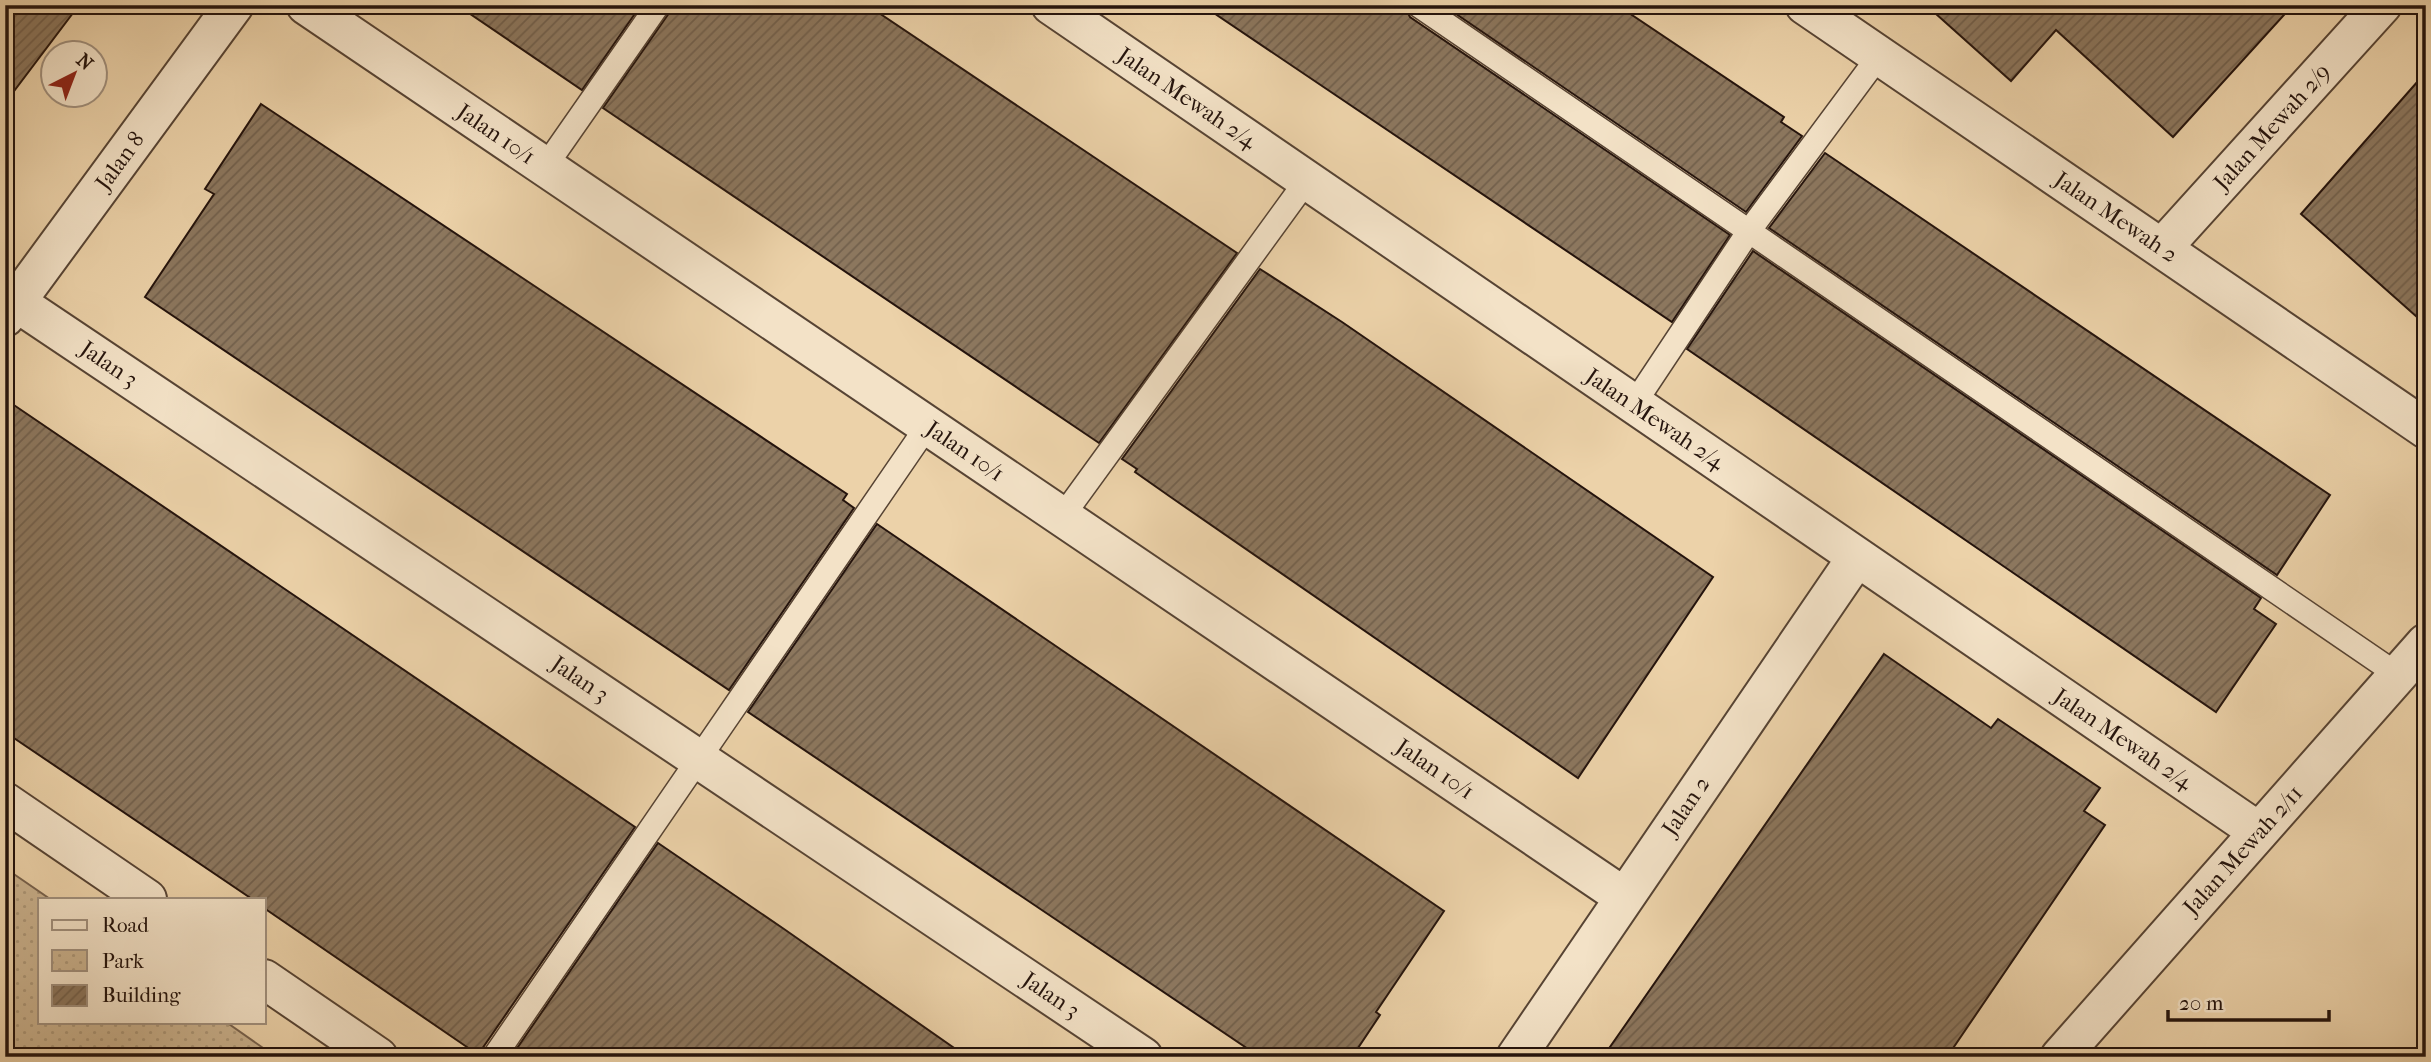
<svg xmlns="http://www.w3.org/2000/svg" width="2431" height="1062" font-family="'IM FELL French Canon',serif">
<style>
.park{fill:url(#park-dots);stroke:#78634e;stroke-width:2}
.building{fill:url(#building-hatch);stroke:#25140d;stroke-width:2}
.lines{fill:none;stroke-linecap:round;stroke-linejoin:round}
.service-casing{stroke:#574434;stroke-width:26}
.minor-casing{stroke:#574434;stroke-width:42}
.service{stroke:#f3e2c7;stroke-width:23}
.minor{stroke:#f3e2c7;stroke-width:38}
.labels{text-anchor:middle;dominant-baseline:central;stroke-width:5;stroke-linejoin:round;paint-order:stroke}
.street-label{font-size:23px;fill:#25140d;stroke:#f3e2c7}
</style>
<defs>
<pattern id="park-dots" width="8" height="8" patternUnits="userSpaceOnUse" patternTransform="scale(1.75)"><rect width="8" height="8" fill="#cab28e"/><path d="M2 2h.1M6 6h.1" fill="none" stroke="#ad9879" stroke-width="1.8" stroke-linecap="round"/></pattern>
<pattern id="building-hatch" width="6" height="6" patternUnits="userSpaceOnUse" patternTransform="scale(1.75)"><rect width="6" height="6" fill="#8c775e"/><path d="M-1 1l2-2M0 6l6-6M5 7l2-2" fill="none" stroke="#72604c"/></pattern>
</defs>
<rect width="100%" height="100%" fill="#ecd2a9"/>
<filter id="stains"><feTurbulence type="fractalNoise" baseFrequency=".00286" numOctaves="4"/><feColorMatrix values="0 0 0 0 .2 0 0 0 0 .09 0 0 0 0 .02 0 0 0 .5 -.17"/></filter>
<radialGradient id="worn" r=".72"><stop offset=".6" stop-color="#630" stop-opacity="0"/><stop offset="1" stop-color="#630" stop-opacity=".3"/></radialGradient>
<!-- park -->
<path class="park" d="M5 868 50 899H40V1022H226L276 1057H5Z"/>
<!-- building -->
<path class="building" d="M5 5H79L5 103Z
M457 5H641L582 90Z
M672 5H867L1237 253 1099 443 603 108 669 13Z
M1202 5H1404L1410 17 1730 235 1672 322Z
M1443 5H1617L1784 117 1781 122 1802 136 1746 212Z
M1926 5H2293L2173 137 2056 30 2011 81Z
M2426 72V325L2301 214Z
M261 104 847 494 843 500 854 508 729 690 145 297 214 194 205 189Z
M1825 153 2330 495 2277 575 1769 228Z
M1753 251 2261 598 2254 609 2276 624 2216 712 1687 349Z
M1260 269 1342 322 1713 577 1578 778 1172 498 1135 472 1137 469 1122 459Z
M5 399 635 827 482 1049 480 1056 264 908V899H252L5 732Z
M877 524 1444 911 1376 1012 1380 1015 1352 1057H1260L748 712Z
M1884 654 1991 728 1998 719 2100 788 2084 811 2105 825 1947 1057H1603Z
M658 843 784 929 967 1057H511Z"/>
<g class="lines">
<defs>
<path id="service" d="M1418 5 2398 675
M545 167 658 5
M1634 404 1749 231 1879 56
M1062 517 1307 180
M494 1057 928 425"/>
<path id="minor" d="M306 5 1624 897
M1051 5 2259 832
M1805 5 2426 429
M2162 248 2382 5
M16 302 1143 1057
M5 317 234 5
M5 802 147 899
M264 979 378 1057
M1516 1057 1857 557
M2060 1057 2426 643"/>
</defs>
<!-- service casing -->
<use href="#service" class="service-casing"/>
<!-- minor casing -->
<use href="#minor" class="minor-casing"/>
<!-- service -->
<use href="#service" class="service"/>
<!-- minor -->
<use href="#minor" class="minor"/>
</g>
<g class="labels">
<!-- street labels -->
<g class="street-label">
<text transform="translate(1187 98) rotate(34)">Jalan Mewah 2/4</text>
<text transform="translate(2272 127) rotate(-48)">Jalan Mewah 2/9</text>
<text transform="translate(496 134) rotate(34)">Jalan 10/1</text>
<text transform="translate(120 161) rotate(-54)">Jalan 8</text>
<text transform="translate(2116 217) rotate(34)">Jalan Mewah 2</text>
<text transform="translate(109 364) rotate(34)">Jalan 3</text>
<text transform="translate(1655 419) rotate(34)">Jalan Mewah 2/4</text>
<text transform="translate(965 451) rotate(34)">Jalan 10/1</text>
<text transform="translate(580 679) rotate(34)">Jalan 3</text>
<text transform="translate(2123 739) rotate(34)">Jalan Mewah 2/4</text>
<text transform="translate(1435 769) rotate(34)">Jalan 10/1</text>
<text transform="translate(1686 806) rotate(-56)">Jalan 2</text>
<text transform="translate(2243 850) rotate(-48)">Jalan Mewah 2/11</text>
<text transform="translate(1051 995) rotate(34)">Jalan 3</text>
</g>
</g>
<!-- margin -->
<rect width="2431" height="1062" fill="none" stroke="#ecd2a9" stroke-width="28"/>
<rect x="7" y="7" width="2417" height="1048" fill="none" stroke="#25140d" stroke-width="3.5"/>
<rect x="14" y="14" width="2403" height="1034" fill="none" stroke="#25140d" stroke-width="2"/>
<!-- legend -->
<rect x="38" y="898" width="228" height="126" fill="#f3e2c7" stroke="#a1907d" stroke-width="2"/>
<rect x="52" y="920" width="35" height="10" fill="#f3e2c7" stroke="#a1907d" stroke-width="2"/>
<text x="102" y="932" font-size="21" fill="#25140d">Road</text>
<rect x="52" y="950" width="35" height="21" fill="url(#park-dots)" stroke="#a1907d" stroke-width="2"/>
<text x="102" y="968" font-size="21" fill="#25140d">Park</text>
<rect x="52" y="985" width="35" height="21" fill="url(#building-hatch)" stroke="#a1907d" stroke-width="2"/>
<text x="102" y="1002" font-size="21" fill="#25140d">Building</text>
<!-- north arrow -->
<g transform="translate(74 74) rotate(42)"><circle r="33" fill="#f3e2c7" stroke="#a1907d" stroke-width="2"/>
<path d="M0-5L12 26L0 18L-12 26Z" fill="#8f2418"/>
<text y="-10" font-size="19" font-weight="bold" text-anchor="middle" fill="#25140d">N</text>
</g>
<!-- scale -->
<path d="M2168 1010v10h161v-10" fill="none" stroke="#25140d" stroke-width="3.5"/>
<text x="2179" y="1010" font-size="21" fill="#25140d" stroke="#f3e2c7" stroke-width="5" paint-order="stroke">20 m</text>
<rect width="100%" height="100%" filter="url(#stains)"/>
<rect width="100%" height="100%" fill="url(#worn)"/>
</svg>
